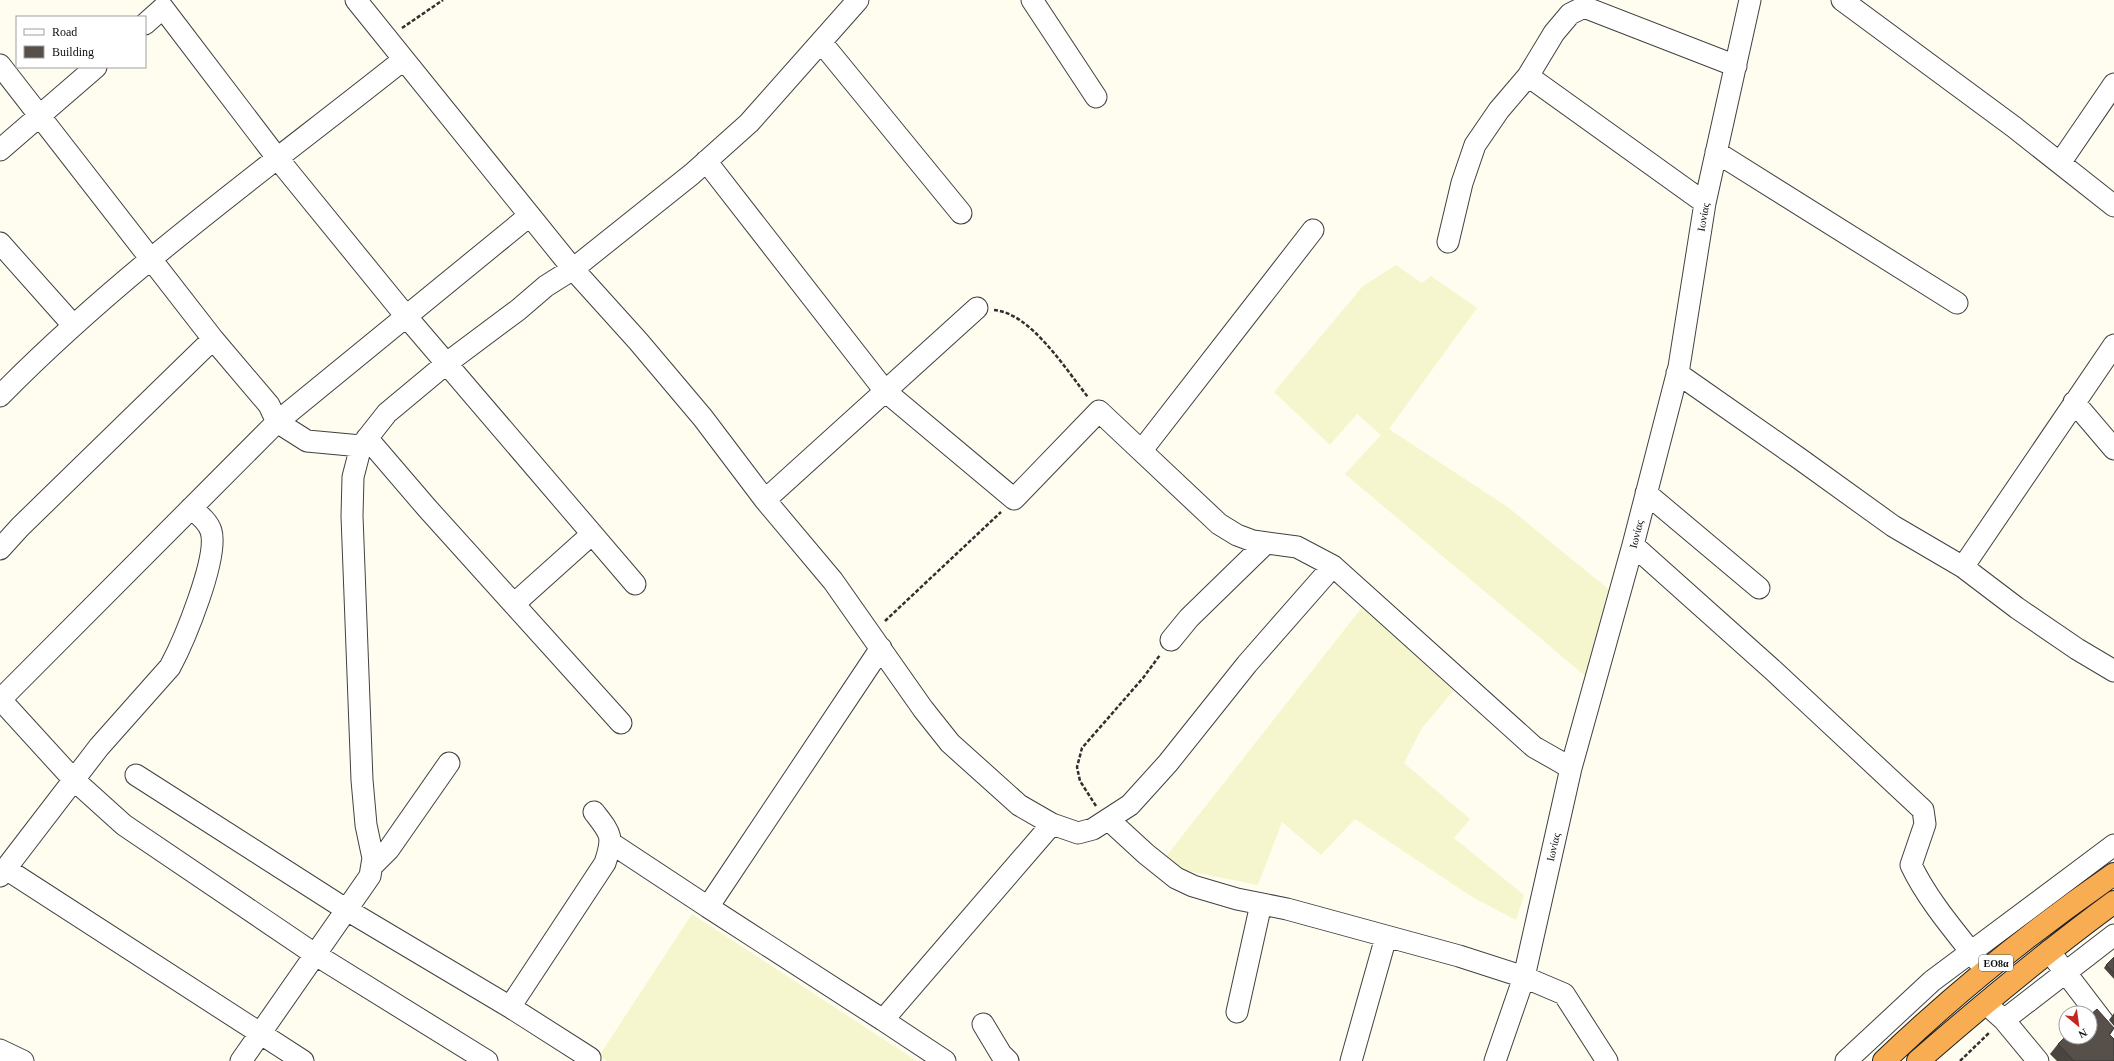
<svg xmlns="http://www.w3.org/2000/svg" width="2114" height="1061" font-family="'Times New Roman',serif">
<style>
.farmland{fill:#f6f6ce}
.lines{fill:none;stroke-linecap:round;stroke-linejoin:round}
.minor-casing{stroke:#414141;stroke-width:23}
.highway-casing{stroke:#1f1f1f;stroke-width:24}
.path{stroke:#303030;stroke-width:2.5;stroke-dasharray:4 2;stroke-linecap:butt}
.minor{stroke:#fff;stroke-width:21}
.highway{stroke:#f9ad53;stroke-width:22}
.wall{fill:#4b4540}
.building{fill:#57504a;stroke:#3d3834}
.labels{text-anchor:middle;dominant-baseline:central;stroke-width:4;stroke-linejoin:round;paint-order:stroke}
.shield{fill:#fff;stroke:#565656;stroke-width:1}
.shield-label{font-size:10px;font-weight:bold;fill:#0e0e0e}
.street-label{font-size:11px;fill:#0e0e0e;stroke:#fff}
</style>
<rect width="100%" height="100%" fill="#fffdef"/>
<!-- farmland -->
<path class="farmland" d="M1396 265 1422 283 1431 276 1477 308 1389 429 1509 508 1612 592 1590 680 1345 474 1381 435 1357 414 1330 445 1274 392 1363 286Z
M1363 606 1458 686 1422 728 1404 763 1470 819 1454 838 1524 895 1516 920 1472 897 1355 819 1321 855 1282 822 1258 885 1187 871 1164 859Z
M692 914 917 1061H607L599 1056Z"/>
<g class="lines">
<defs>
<path id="minor" d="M858 0 749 123 692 174 573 269 638 341 703 418 765 500 833 581 923 709 950 743 1019 805 1052 824 1078 833 1093 829 1130 805 1168 763 1247 664 1333 566
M1032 0 1096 97
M1842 0 2014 127 2114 206
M145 24 163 8 278 159 405 315 635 584
M821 42 961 213
M0 65 213 339 269 405 277 422 307 441 361 446
M1528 76 1705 203
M0 150 96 67
M1716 152 1957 303
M706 161 885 391 1014 499 1099 411 1219 524 1237 535 1253 541 1297 547 1333 566 1534 747 1571 768
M2060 163 2114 84
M1448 242 1462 183 1475 145 1499 110 1528 76 1554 33 1570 14 1584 7 1736 66
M0 243 73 325
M1677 373 1800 459 1893 526 1963 567 2017 608 2077 649 2114 671
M0 396C123 271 266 169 403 60
M2074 402 2114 449
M367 438 427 508 621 723
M1142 450 1313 230
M1646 493 1759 588
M765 500 977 308
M1633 545 1775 672 1923 810 1925 824 1911 865C1929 903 1960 937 1986 971
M0 549 20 527 213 339
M1963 567 2114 345
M514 604 592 534
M1171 640 1189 618 1266 543
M881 648 708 907 883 1020 1052 824
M0 699 73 779 124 825 316 955 487 1061
M0 700 277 422 529 216
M136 775 347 910 510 1007 590 1058
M1109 820 1146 854 1176 878 1193 886 1237 899 1287 909 1459 956 1524 977 1564 994 1607 1061
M611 843 708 907
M372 866 389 849 449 763
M6 869 303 1061
M0 876 99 747 170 667C184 641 219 557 211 531 208 521 198 514 191 508
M2049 951 2114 1036
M510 1007 605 863C614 836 611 834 594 812
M1994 1011 2004 1020 2038 1061
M1237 1012 1261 904
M883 1020 945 1061
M2004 1020 2114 935
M983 1024 1001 1054 1008 1061
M0 1050 23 1061
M241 1061 370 876 373 858 366 825 362 780 352 516 353 477 361 446 387 413 447 363 518 310 546 286 573 269 356 0
M1351 1061 1386 937
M1495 1061 1524 977 1571 768 1633 545 1679 367 1705 203 1750 0
M1846 1061 1932 981 2114 845"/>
<path id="highway" d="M1884 1061C1955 993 2033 930 2114 874
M1918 1061C1982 1005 2046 952 2114 902"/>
</defs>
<!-- minor casing -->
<use href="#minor" class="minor-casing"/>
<!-- highway casing -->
<use href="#highway" class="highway-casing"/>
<!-- path -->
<path class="path" d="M402 28 443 0
M994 310C1031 313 1066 370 1088 397
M885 621 1001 512
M1096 806 1080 781 1077 767 1082 748 1143 678 1160 655
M1960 1061 1990 1032"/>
<!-- minor -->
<use href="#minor" class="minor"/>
<!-- highway -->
<use href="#highway" class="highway"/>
</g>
<!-- wall -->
<path class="wall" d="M2114 957V979L2104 968 2106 965Z
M2114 1013V1026L2109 1020Z
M2114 1029 2110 1035 2114 1061H2057L2050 1054 2058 1044Z"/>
<!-- building -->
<path class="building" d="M2114 957V973L2106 965Z
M2097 1009 2114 1028 2109 1034 2114 1039V1061H2074L2058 1044 2066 1036V1037H2090V1015Z"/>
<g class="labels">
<!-- shield labels -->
<rect class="shield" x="1979" y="955" width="34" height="16" rx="3"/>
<g class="shield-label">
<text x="1996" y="963">ΕΟ8α</text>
</g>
<!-- street labels -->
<g class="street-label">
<text transform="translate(1703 217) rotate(-80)">Ιωνίας</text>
<text transform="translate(1636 534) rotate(-76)">Ιωνίας</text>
<text transform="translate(1553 847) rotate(-77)">Ιωνίας</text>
</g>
</g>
<!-- legend -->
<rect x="16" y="16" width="130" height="52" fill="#ffffff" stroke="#9f9f9f"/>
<rect x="24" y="29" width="20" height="6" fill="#ffffff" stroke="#9f9f9f"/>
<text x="52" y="36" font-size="12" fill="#0e0e0e">Road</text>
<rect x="24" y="46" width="20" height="12" fill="#57504a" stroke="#9f9f9f"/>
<text x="52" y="56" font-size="12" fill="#0e0e0e">Building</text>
<!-- north arrow -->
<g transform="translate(2078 1025) rotate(151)"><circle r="19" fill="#ffffff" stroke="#9f9f9f"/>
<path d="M0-3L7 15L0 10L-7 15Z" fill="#c32721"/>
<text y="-6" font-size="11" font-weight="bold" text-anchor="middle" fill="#0e0e0e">N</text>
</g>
</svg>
